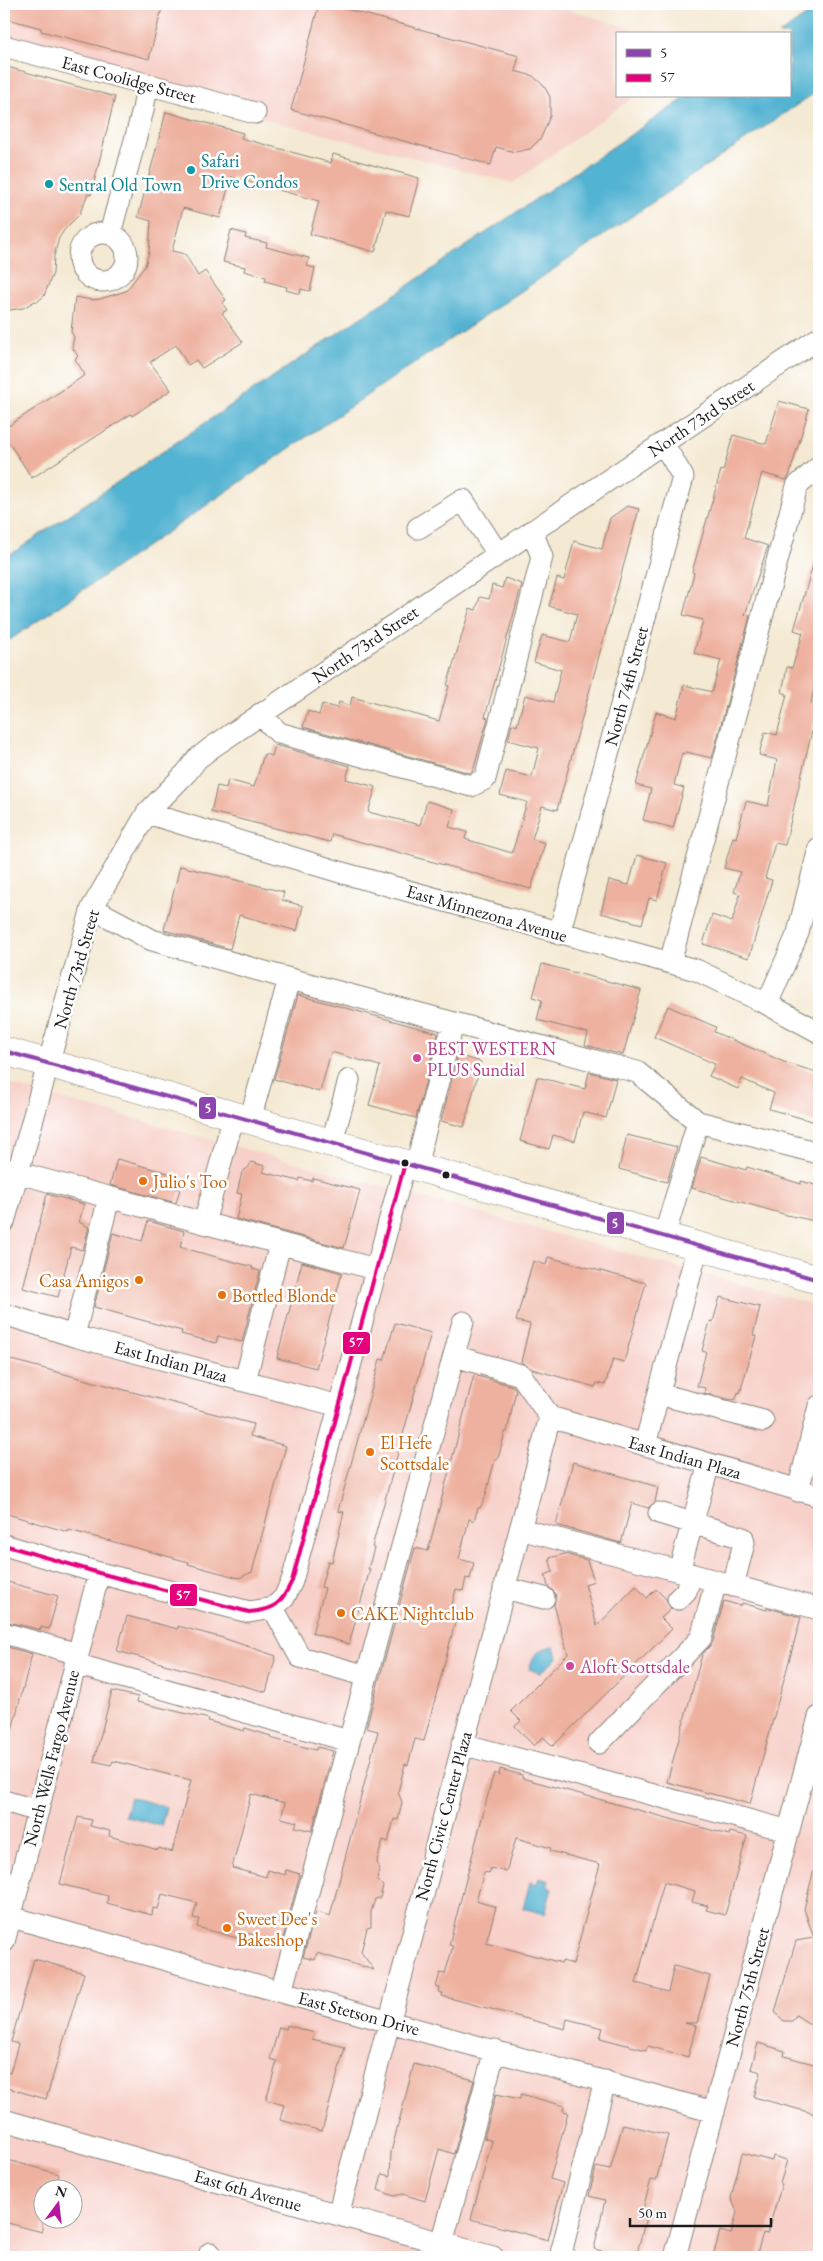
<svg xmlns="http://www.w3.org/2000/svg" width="823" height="2261" font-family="'EB Garamond',serif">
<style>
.built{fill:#f7d0c9;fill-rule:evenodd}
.water{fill:#53b3d2;stroke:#386877}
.building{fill:#eeb19f;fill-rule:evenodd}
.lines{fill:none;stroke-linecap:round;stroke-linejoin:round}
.minor-casing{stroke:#888278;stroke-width:23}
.major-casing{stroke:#888278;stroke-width:29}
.minor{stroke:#fff;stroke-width:21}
.major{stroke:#fff;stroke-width:28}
.bus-1-casing{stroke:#fff;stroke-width:8}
.bus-2-casing{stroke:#fff;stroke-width:8}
.bus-1{stroke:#8e44ad;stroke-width:4}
.bus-2{stroke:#e5007d;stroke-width:4}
.culture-dot{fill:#0f9aa8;stroke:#fff;stroke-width:2}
.hotel-dot{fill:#d1479c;stroke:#fff;stroke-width:2}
.bus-dot{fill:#1c1c1c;stroke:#fff;stroke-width:2}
.food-dot{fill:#e8710a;stroke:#fff;stroke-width:2}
.labels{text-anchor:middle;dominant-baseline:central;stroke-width:5;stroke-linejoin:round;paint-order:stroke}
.street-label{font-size:18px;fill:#1c1c1c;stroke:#fff}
.culture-label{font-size:18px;fill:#0d838f;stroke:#fff;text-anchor:start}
.hotel-label{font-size:18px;fill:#b23c85;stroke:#fff;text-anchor:start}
.food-label{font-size:18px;fill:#c56008;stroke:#fff;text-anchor:start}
.line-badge{stroke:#fff;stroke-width:2}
.badge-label{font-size:14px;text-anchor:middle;font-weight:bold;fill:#fff}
</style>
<rect width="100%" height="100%" fill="#fff"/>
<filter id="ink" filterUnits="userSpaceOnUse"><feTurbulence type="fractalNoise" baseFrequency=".02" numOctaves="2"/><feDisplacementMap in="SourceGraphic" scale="10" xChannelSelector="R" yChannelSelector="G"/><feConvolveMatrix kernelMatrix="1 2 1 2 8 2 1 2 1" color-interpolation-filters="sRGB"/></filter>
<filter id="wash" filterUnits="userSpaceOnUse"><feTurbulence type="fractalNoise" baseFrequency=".0096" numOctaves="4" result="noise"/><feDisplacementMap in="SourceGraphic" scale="20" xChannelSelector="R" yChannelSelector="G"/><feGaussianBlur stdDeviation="1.12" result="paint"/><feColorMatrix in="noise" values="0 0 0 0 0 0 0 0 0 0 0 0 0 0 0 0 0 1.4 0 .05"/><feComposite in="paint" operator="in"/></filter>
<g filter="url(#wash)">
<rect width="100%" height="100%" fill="#f4e9d3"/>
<!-- built -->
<path class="built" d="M4 4H548L650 34H617V96H635L513 183 4 52Z
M4 1083 819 1306V2257H4ZM42 2188H72V2218H42Z"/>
<!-- water -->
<path class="water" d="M819 7V90L366 396 4 644V559L688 96H789V34H779Z
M554 1646 557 1658 540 1673 529 1669C533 1655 539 1648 554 1646Z
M130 1797 166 1807 161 1826 125 1816Z
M539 1878 549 1881 547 1886 552 1888 545 1914 523 1908 530 1882 537 1884Z"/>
<g id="blocks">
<!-- building -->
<path class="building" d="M4 4H163L149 59 41 31V28L4 18Z
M319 4H327L519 56 515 71 533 76 544 86 550 97V116L541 138 530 149 515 152 496 147 491 165 291 110Z
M4 66 115 97 91 195 88 194 79 215 65 229 59 238 54 256 53 273 44 296 37 302 35 301 23 308 4 311Z
M166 112 243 133 241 138 331 163 333 154 419 178 409 216 386 210 375 252 310 234 319 201 231 177 220 218 183 208 172 251 185 254 198 276 205 271 226 300 222 303 227 310 222 313 243 342 202 368 196 360 188 365 176 345 150 362 171 390 132 416 131 414 32 478 4 435V429L85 375 75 359 78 356 72 347 74 337 71 332 75 297 92 300 100 299 126 291 145 266 149 252 151 221 138 217Z
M231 230 246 234 245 238 267 243 266 247 309 258 307 266 315 268 310 291 301 289 300 294 286 290 287 287 265 281 266 277 244 271 245 267 223 262Z
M779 401 809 409 789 476 786 480 762 473 744 538 768 546 745 615 750 616 712 758 686 752V754L682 753 674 785 684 788 673 828 643 820 651 789 636 785 656 712 676 718 684 685 712 692 721 660 694 653 703 620 683 615 694 573 692 572 721 470 723 471 733 435 766 444Z
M627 506 639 509 557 810 542 806 532 839 545 843 531 889 332 834 330 842 211 812 217 786 226 788 228 780 254 787 264 754 272 756 275 745 350 766 346 779 376 787 368 812 420 825 427 801 454 809 449 827 467 832 465 839 512 853 527 802 500 795 506 771 532 777 539 748 508 740 512 724 517 726 525 695 553 702 561 670 534 662 542 635 570 642 577 614 549 606 557 578 564 580 574 541 602 549 610 518Z
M815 558H819V665L811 703 818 705 785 845 775 843 765 878 772 880 749 958 703 944 712 915 732 922 740 894 734 892 740 872 724 868 733 837 736 838 746 801 768 806 777 760 759 755 765 732 777 735 787 694 782 692 787 667 792 668 803 633 794 630Z
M505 578 522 584 485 717 488 718 473 771 470 773 303 727 308 711 319 715 322 704 337 708 339 702 350 706 352 697 439 721 449 686 447 685 470 608 476 610 480 597 489 599 492 585 502 588Z
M637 855 667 863 657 900 649 898 642 924 601 913 609 880 629 885Z
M180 866 284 892 282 900 303 906 297 931 239 915 230 949 164 930Z
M542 964 641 990 623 1055 585 1045 588 1033 537 1020 542 1000 533 997Z
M298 995 438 1033 416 1118 369 1105 380 1066 331 1052 320 1092 274 1079Z
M668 1006 716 1027 714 1032 784 1062 819 1073V1123L769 1109 774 1093 742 1079 738 1089 709 1076 715 1064 654 1037Z
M458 1055 481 1062 464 1127 441 1121Z
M589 1072 616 1079 606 1118 583 1112 575 1141 553 1135 549 1149 520 1141 537 1077 585 1089Z
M627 1135 677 1147 667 1182 619 1169Z
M701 1157 746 1170 747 1167 801 1184V1181L819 1186V1222L787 1215 692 1188Z
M117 1159 175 1175 172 1187 180 1189 176 1203 110 1185Z
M251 1162 265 1166 263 1172 299 1181 300 1178 312 1181 313 1178 360 1190 344 1248 236 1219 242 1194 237 1193 242 1172 249 1167Z
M47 1194 84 1204 79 1222 89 1227 83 1250 71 1247 58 1297 23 1288Z
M148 1221 184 1231 180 1247 253 1267 252 1269 260 1271 242 1342 218 1336 216 1343 181 1334 182 1331 94 1307 113 1233 142 1241Z
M548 1257 646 1283 624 1362 613 1359 605 1385 597 1383 595 1387 532 1369 521 1362 530 1324 516 1321 533 1261 546 1265Z
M302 1262 342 1273 316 1368 277 1358Z
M720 1297 760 1307 753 1335 756 1336 740 1393 738 1392 736 1399 732 1400 704 1393 705 1388 697 1386 706 1352 702 1351 710 1321 713 1322Z
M395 1323 431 1333 372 1547 374 1548 368 1569H370L349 1644 312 1633 325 1588 321 1587 328 1561 332 1562 344 1512 338 1511 380 1359 384 1360Z
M4 1358 253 1424 250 1436 286 1446 252 1572 239 1578 188 1564 189 1562 69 1530 68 1532 4 1513Z
M474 1375 513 1386 516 1390 507 1432H505L498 1459H495L485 1498 480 1508H478L474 1521 469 1519 459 1559 474 1563 470 1579 466 1578 463 1591 456 1589 449 1617 456 1619 424 1741 415 1739 408 1765 405 1764 398 1792 402 1802 398 1820 394 1819 388 1842 383 1840 377 1861 379 1870 377 1881 383 1886 380 1898 375 1899 371 1912V1927L367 1928 361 1952 374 1970 317 1953 315 1960 303 1957 316 1912 330 1916 378 1731 366 1728 415 1548 428 1551Z
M573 1462 658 1487 655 1502 648 1508 632 1503 621 1543 556 1525Z
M565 1554 587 1560 594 1581 585 1584 597 1626 636 1586 647 1598 656 1589 666 1599 671 1609 661 1618 672 1629 553 1746 543 1737 534 1746 515 1726 521 1721 511 1711 568 1654 554 1605 556 1594 548 1586 545 1575 553 1572 549 1558Z
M4 1581 58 1596 49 1629 41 1627V1630L4 1621Z
M724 1601 741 1606 742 1603 767 1610 768 1608 801 1617 750 1804 667 1782 702 1655 713 1642Z
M127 1616 162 1625 178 1629V1626L223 1638 276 1656 266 1692 117 1651Z
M4 1646 32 1654 9 1741H4Z
M112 1691 138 1697 137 1702 209 1719 208 1721 244 1731 245 1728 271 1736 270 1738 316 1750 317 1747 333 1751 312 1831 295 1827 297 1822 281 1818 285 1803 251 1794 232 1868 266 1877 268 1870 285 1875 286 1870 300 1874 282 1942 243 1932 241 1939 197 1927 199 1919 193 1918 197 1903 162 1894 158 1909 153 1908 152 1915 107 1903 108 1896 60 1884 78 1817 92 1820 90 1826 110 1831 109 1836 158 1850 159 1848 172 1852 191 1780 113 1761 111 1765 94 1761Z
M500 1769 522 1775V1778L729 1835 730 1832 747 1836 725 1915 706 1910 708 1906 692 1902 695 1891 664 1882 648 1940 636 1983 668 1992 674 1966 710 1976 697 2023H685L696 2026 688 2057 648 2046 646 2050 600 2038 603 2028 567 2019 565 2029 442 1996 443 1993 439 1992 440 1988 436 1987 440 1973 445 1974 453 1946 449 1945 490 1787 494 1773 499 1775ZM516 1838 551 1848 550 1851 600 1864 573 1964 562 1961V1963L486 1943 496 1907 476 1901 484 1872 489 1873 491 1868 506 1872Z
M814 1869 819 1870V2023H808L796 2015 792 2021H784L775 2012 796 1941 814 1938 804 1909Z
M34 1959 84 1973 46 2099 4 2087V2072L10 2073 18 2044 11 2042Z
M287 2025 314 2033 312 2039 345 2047 322 2131 280 2120 284 2105 266 2100 277 2061 270 2059 279 2027 286 2029Z
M758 2043 785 2051 784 2056 817 2065 815 2072 819 2074V2115L754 2097 761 2072 751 2069Z
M414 2064 474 2080 454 2154 439 2149 425 2201 403 2194 394 2196 378 2190 382 2174 390 2176 391 2152Z
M496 2094 520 2099 521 2094 564 2106 563 2111 568 2112 550 2179 563 2183 548 2240 471 2219 492 2141 484 2138Z
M623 2124 668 2135 656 2181 651 2180 643 2209 648 2210 636 2257H627L594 2249 605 2200 589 2196 596 2167 610 2170Z
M742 2153 772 2161 773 2156 787 2160 780 2184H782L767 2234 763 2233 756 2257H713L720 2231 731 2234 737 2212 731 2198Z
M4 2159 59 2174 55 2188H42V2232L4 2222Z"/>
</g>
</g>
<g filter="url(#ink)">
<use href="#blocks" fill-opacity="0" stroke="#888278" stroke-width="1"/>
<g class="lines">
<defs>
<path id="minor" d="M4 46 255 113
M79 257a24 24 0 1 1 48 0a24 24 0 1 1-48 0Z
M110 234 143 110 147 84
M418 528 463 500 498 554
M260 714 279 733 471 786 485 779 542 557 532 531
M147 813 343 873 696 970 767 1004 819 1032
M92 908 152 940 283 977 637 1072 698 1122 819 1153
M559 934 683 477 663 443
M670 963 797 486 819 467
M767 1004 798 933 819 848
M250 1120 289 979
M332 1142 349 1080
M416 1166 453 1024
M4 1169 375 1269
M4 1222 92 908 147 813 187 772 197 759 211 748 819 338
M204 1223 234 1115
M664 1237 698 1122
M4 1314 74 1336 339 1406
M74 1336 109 1198
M454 1356 521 1375 550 1417
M245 1381 280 1244
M659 1394 763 1421
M550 1417 819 1496
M645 1445 698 1246
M798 1491 819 1406
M659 1513 743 1538 744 1543 733 1586
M520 1529 679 1571 709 1464
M4 1545 99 1573 249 1612 273 1608
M679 1571 819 1609
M504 1588 544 1598
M678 1599 686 1591 691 1574
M273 1608 284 1598 292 1581 405 1163
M273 1608 300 1657 367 1676
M4 1633 78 1654
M75 1664 349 1741
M599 1743 701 1638 716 1581
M462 1744 789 1831
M4 1801 38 1811
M4 1915 714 2112
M4 1942 99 1573
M281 1992 463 1322
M4 2120 229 2185 493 2257
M338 2215 550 1417
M442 2243 495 2050
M209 2257 210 2253
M560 2257 605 2081
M675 2257 819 1717"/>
<path id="major" d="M4 1051 819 1280"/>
</defs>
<!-- minor casing -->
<use href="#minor" class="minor-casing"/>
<!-- major casing -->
<use href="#major" class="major-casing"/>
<!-- minor -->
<use href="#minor" class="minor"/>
<!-- major -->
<use href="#major" class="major"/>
<defs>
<path id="bus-1" d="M4 1051 819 1280"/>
<path id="bus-2" d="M4 1545 99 1573 249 1612C275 1610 281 1604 292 1581L405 1163"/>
</defs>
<!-- bus-1 casing -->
<use href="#bus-1" class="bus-1-casing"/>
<!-- bus-2 casing -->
<use href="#bus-2" class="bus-2-casing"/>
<!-- bus-1 -->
<use href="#bus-1" class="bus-1"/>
<!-- bus-2 -->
<use href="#bus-2" class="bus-2"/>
</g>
</g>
<!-- markers -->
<g class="culture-dot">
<circle cx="191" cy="170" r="5"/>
<circle cx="49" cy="184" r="5"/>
</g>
<g class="hotel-dot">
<circle cx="417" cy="1058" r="5"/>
<circle cx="570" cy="1666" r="5"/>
</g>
<g class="bus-dot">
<circle cx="405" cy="1163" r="4.5"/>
<circle cx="446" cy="1175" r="4.5"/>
</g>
<g class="food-dot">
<circle cx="143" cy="1181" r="5"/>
<circle cx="139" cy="1280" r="5"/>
<circle cx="222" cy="1295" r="5"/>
<circle cx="370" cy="1452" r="5"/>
<circle cx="341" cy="1613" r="5"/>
<circle cx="227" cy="1928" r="5"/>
</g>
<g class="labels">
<!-- street labels -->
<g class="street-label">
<text transform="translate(129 79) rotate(15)">East Coolidge Street</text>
<text transform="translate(701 418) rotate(-34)">North 73rd Street</text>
<text transform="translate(365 644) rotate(-34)">North 73rd Street</text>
<text transform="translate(626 686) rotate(-75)">North 74th Street</text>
<text transform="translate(487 913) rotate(16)">East Minnezona Avenue</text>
<text transform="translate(76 969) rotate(-74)">North 73rd Street</text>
<text transform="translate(171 1361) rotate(15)">East Indian Plaza</text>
<text transform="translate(685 1457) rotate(16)">East Indian Plaza</text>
<text transform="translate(51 1758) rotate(-76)">North Wells Fargo Avenue</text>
<text transform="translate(443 1816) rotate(-75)">North Civic Center Plaza</text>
<text transform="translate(747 1987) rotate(-75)">North 75th Street</text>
<text transform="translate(359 2013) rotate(15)">East Stetson Drive</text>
<text transform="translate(248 2190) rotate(16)">East 6th Avenue</text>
</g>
<!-- culture labels -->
<g class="culture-label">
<text x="201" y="160">Safari<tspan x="201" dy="21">Drive Condos</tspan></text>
<text x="59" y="184">Sentral Old Town</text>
</g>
<!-- hotel labels -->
<g class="hotel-label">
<text x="427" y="1048">BEST WESTERN<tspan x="427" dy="21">PLUS Sundial</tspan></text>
<text x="580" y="1666">Aloft Scottsdale</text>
</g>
<!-- food labels -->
<g class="food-label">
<text x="153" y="1181">Julio's Too</text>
<text x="129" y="1280" text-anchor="end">Casa Amigos</text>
<text x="232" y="1295">Bottled Blonde</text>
<text x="380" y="1442">El Hefe<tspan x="380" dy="21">Scottsdale</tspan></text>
<text x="351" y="1613">CAKE Nightclub</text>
<text x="237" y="1918">Sweet Dee's<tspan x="237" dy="21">Bakeshop</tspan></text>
</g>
</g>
<g class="line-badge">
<rect x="198" y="1096" width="19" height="24" rx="5" fill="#8e44ad"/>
<rect x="606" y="1211" width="19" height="24" rx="5" fill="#8e44ad"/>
<rect x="342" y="1331" width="29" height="24" rx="5" fill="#e5007d"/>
<rect x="169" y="1583" width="29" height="24" rx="5" fill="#e5007d"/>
</g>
<g class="badge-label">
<text x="208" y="1113">5</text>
<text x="615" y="1228">5</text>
<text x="356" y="1347">57</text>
<text x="183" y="1600">57</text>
</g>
<!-- margin -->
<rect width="823" height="2261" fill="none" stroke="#fff" stroke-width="20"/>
<!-- legend -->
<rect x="616" y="32" width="175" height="65" fill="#ffffff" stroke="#a4a4a4"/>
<rect x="626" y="49" width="25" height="8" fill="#8e44ad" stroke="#a4a4a4"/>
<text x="660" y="58" font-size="15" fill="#1c1c1c">5</text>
<rect x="626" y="74" width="25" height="8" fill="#e5007d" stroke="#a4a4a4"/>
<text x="660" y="82" font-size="15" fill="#1c1c1c">57</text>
<!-- north arrow -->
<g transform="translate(58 2204) rotate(15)"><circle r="24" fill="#ffffff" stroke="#a4a4a4"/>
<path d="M0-4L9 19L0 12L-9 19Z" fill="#b5179e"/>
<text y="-8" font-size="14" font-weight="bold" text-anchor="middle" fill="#1c1c1c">N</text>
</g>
<!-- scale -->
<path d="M630 2218v8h141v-8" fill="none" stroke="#1c1c1c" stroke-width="2.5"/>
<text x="638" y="2218" font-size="15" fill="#1c1c1c" stroke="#ffffff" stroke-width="4" paint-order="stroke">50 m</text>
</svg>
